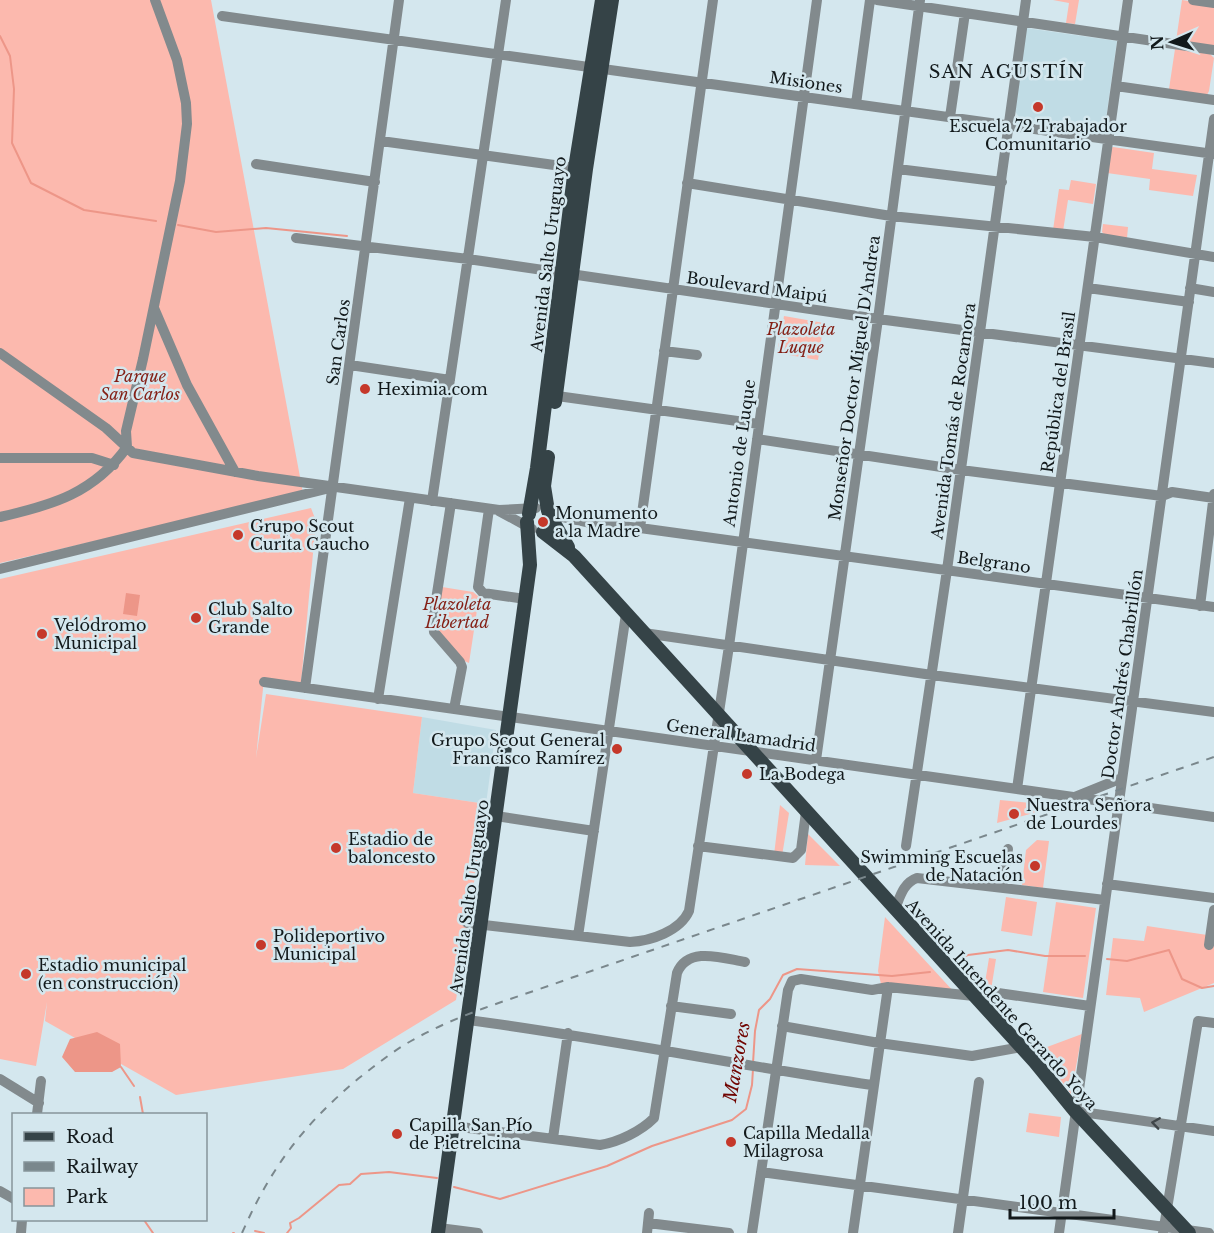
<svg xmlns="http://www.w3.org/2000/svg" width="1214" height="1233" font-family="'Libre Baskerville',serif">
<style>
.built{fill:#c0dce5}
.green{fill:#fcb9ae}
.water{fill:#ed9688}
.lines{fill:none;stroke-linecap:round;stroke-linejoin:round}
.stream{stroke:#ed9688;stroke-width:2}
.minor{stroke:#828a8d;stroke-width:10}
.major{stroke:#354347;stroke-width:14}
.rail{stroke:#7a878c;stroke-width:2;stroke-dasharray:8 8;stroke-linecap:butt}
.oneway{stroke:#3f4649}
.poi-dot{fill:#c5382a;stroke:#d4e7ee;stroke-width:2}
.labels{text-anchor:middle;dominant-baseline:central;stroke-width:5;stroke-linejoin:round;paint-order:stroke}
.street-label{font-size:16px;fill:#12191b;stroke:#d4e7ee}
.poi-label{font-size:16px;fill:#12191b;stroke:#d4e7ee;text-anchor:start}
.park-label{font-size:16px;font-style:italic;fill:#841f15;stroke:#d4e7ee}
.neighbourhood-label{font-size:18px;letter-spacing:1.5px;fill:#12191b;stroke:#d4e7ee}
.water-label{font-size:18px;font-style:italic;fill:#700401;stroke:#d4e7ee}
</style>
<rect width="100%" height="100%" fill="#d4e7ee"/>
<!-- built -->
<path class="built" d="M1026 28 1117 41 1105 126 1100 131 1020 119 1015 111Z
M422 717 496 730 486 804 413 793Z"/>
<!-- green -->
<path class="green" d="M0 0H211L303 493 0 563Z
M1053 0H1079L1075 24 1066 23 1069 3Z
M1182 0 1214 5V46L1176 41Z
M1175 49 1210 54 1214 58 1209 91 1207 95 1169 89Z
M1113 147 1154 153 1152 169 1197 175 1193 196 1149 190 1150 179 1107 173 1110 149Z
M1071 180 1096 184 1093 204 1068 200 1063 231 1053 230 1059 189 1069 190Z
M1103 224 1128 227 1127 238 1105 235 1102 232Z
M784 316 824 323 818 360 777 353Z
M311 508 316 521 301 683 264 679 256 758 266 694 422 717 413 793 486 804 456 1000 343 1069 176 1095 45 1021 47 1002 36 1066 0 1059V579Z
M442 587 473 592 479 597 469 663 462 660 435 629Z
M1000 800 1060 806 997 823Z
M780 805 789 813 782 856 774 855Z
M808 834 840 866 805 865Z
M1037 840 1049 841 1043 888 1022 885 1026 850Z
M1006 897 1037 902 1032 936 1001 931Z
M1056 902 1096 908 1083 998 1043 992Z
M885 917 955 993 881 984 878 971Z
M1147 926 1214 936V983L1144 1012 1140 998 1106 995 1113 938 1144 941Z
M989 958 996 959 991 990 984 989Z
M1082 1034 1071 1094 1039 1050Z
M1029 1113 1061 1117 1059 1137 1026 1132Z"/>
<!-- water -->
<path class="water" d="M126 593 140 595 137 616 123 614Z
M97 1032 120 1044 121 1067 112 1072H75L62 1057 70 1039Z"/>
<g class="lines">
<!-- stream -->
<path class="stream" d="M0 36 10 56 14 89 12 143 31 183 84 210 156 221
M178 225 216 232 266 228 347 236
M1107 959 1127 961 1169 950 1182 979 1202 988 1214 986
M950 962 968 955 1008 950 1045 956H1085
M753 1063 755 1031 759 1010 770 999 783 975 797 969 892 976 930 972
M121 1067 134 1086
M140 1097 143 1114
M454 1187 500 1199 607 1166 652 1146 732 1120 746 1109 752 1085 753 1069
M144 1220 153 1233
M255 1231 264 1233
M233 1233H234
M287 1233 291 1228 290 1223 299 1218 339 1185 350 1184 361 1174 389 1172 437 1178"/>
<!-- minor -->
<path class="minor" d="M877 0 1214 50
M1193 0 1214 3
M222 16 1214 154
M1116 86 1214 100
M856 104 870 0
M950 117 965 13
M381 141 583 169
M256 164 375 182
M898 169 1002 182
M687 183 891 216 1095 237 1214 257
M296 238 468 259 878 319 1214 363
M1088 288 1189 302
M1190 288 1214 292
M154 308 187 385 235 472
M664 351 697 355
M0 353 106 428 133 453 258 476 499 510 536 508
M350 365 450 380
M550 395 759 424
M757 439 961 470 1162 496 1172 492 1214 498
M127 447 126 431 143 359 180 181 187 124 186 103 177 60 155 0
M0 458H92L114 465
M432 501 506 0
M451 503 433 619 434 632 460 662 462 667 454 709
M489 509 478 587 483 593 525 599
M499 511 532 529
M549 514 591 523 640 528 1214 607
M0 517C53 505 94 493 127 447
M640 528 713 0
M0 569 330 488
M1200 606 1214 494
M644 633 932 675 1214 712
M264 682 1214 817
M305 688 399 0
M378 699 410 498
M816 760 878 319 920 0
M1017 789 1128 0
M1075 797 1122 778
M496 816 594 831
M698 846 793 858 801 850 806 812
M906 846 947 570 1026 0
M1107 884 1214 898
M1002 887 1008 849
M895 909C900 897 903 883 917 878L1105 900
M467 923 630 942C651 941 680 931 689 911L729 646 817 0
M578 936 626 614
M1209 945 1214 910
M671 1006 731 1014
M468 1020C604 1038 737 1065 872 1085
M782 1026 879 1043 972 1056 1021 1047
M0 1079 39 1103
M1075 1111 1214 1131
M37 1114 41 1081
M453 1126 600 1145C619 1142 641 1131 654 1118L677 973C688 946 722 958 745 962
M553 1138 568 1033
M761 1172 1209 1233
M0 1191 14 1199
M648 1223 729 1233
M439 1228 478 1233
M21 1233 22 1220
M647 1233 649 1213
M752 1233 788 990 792 981 801 979 872 990 888 987 974 996 998 993 1090 1006
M853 1233 888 987
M958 1233 979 1082
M1059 1233 1214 119
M1163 1233 1198 1021 1214 1023"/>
<!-- major -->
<path class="major" d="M555 402 586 169 612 0
M548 457 544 486 548 511
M529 514 537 468 575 168 602 0
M551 518 568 547
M543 532 574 556 1035 1062 1075 1111 1189 1233
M438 1233 530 565 527 522"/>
<!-- rail -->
<path class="rail" d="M242 1233C271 1167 304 1124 359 1078 376 1065 393 1051 411 1041 460 1013 516 998 568 979L1214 757"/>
</g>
<!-- one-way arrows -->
<defs><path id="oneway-chevron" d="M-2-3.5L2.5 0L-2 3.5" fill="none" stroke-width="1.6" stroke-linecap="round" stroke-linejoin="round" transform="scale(1.5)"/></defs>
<use class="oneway" href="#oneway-chevron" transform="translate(1156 1123) rotate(-172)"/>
<!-- markers -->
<g class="poi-dot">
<circle cx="1038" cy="107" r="6"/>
<circle cx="365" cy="389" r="6"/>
<circle cx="543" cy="522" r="6"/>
<circle cx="238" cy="535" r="6"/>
<circle cx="196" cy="618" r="6"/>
<circle cx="42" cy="634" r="6"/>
<circle cx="617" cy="749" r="6"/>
<circle cx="747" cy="774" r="6"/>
<circle cx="1014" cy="814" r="6"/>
<circle cx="336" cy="848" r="6"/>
<circle cx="1035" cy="866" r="6"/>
<circle cx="261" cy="945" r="6"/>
<circle cx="26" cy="974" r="6"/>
<circle cx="397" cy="1134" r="6"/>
<circle cx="731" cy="1142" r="6"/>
</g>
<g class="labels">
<!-- street labels -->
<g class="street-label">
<text transform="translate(806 82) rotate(8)">Misiones</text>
<text transform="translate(548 254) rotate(-83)">Avenida Salto Uruguayo</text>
<text transform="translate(757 287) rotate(8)">Boulevard Maipú</text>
<text transform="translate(338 342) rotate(-82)">San Carlos</text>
<text transform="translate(854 378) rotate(-82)">Monseñor Doctor Miguel D'Andrea</text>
<text transform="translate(1058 392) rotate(-82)">República del Brasil</text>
<text transform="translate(953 421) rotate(-82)">Avenida Tomás de Rocamora</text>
<text transform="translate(739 453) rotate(-82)">Antonio de Luque</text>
<text transform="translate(994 562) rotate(8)">Belgrano</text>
<text transform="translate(1122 674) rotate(-82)">Doctor Andrés Chabrillón</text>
<text transform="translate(741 735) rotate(8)">General Lamadrid</text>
<text transform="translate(469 897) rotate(-82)">Avenida Salto Uruguayo</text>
<text transform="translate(1002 1004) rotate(48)">Avenida Intendente Gerardo Yoya</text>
</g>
<!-- poi labels -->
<g class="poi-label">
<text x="1038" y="126" text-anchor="middle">Escuela 72 Trabajador<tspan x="1038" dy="18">Comunitario</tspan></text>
<text x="377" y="389">Heximia.com</text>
<text x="555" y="513">Monumento<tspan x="555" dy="18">a la Madre</tspan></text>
<text x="250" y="526">Grupo Scout<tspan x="250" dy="18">Curita Gaucho</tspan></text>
<text x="208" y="609">Club Salto<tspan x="208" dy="18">Grande</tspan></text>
<text x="54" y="625">Velódromo<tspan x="54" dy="18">Municipal</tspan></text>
<text x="605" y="740" text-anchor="end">Grupo Scout General<tspan x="605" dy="18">Francisco Ramírez</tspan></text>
<text x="759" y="774">La Bodega</text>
<text x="1026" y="805">Nuestra Señora<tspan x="1026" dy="18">de Lourdes</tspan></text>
<text x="348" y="839">Estadio de<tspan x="348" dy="18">baloncesto</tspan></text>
<text x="1023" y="857" text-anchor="end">Swimming Escuelas<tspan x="1023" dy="18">de Natación</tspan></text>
<text x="273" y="936">Polideportivo<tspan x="273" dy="18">Municipal</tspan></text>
<text x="38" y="965">Estadio municipal<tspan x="38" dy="18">(en construcción)</tspan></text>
<text x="409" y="1125">Capilla San Pío<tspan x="409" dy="18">de Pietrelcina</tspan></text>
<text x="743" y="1133">Capilla Medalla<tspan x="743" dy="18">Milagrosa</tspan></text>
</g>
<!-- park labels -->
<g class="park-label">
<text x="801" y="329">Plazoleta<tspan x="801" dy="18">Luque</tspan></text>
<text x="140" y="376">Parque<tspan x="140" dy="18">San Carlos</tspan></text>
<text x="457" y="604">Plazoleta<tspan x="457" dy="18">Libertad</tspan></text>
</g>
<!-- neighbourhood labels -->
<g class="neighbourhood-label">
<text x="1007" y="72">SAN AGUSTÍN</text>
</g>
<!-- water labels -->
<g class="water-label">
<text transform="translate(737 1062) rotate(-80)">Manzores</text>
</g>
</g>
<!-- legend -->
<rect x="12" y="1113" width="195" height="108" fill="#d4e7ee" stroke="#86959a" stroke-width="1.5"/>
<rect x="24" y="1132" width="30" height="9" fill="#354347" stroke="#86959a" stroke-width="1.5"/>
<text x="66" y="1143" font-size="18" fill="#12191b">Road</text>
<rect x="24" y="1162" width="30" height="9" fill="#7a878c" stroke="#86959a" stroke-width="1.5"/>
<text x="66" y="1173" font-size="18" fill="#12191b">Railway</text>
<rect x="24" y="1188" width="30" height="18" fill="#fcb9ae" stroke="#86959a" stroke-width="1.5"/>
<text x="66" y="1203" font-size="18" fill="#12191b">Park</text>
<!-- north arrow -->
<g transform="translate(1172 42) rotate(267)" stroke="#d4e7ee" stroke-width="4.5" paint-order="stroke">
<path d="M0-4.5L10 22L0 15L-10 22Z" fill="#12191b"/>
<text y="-9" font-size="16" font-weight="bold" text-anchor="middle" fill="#12191b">N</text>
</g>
<!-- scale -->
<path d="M1010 1209v9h104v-9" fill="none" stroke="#12191b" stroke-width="3"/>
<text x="1019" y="1209" font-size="18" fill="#12191b" stroke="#d4e7ee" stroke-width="4.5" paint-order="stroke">100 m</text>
</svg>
